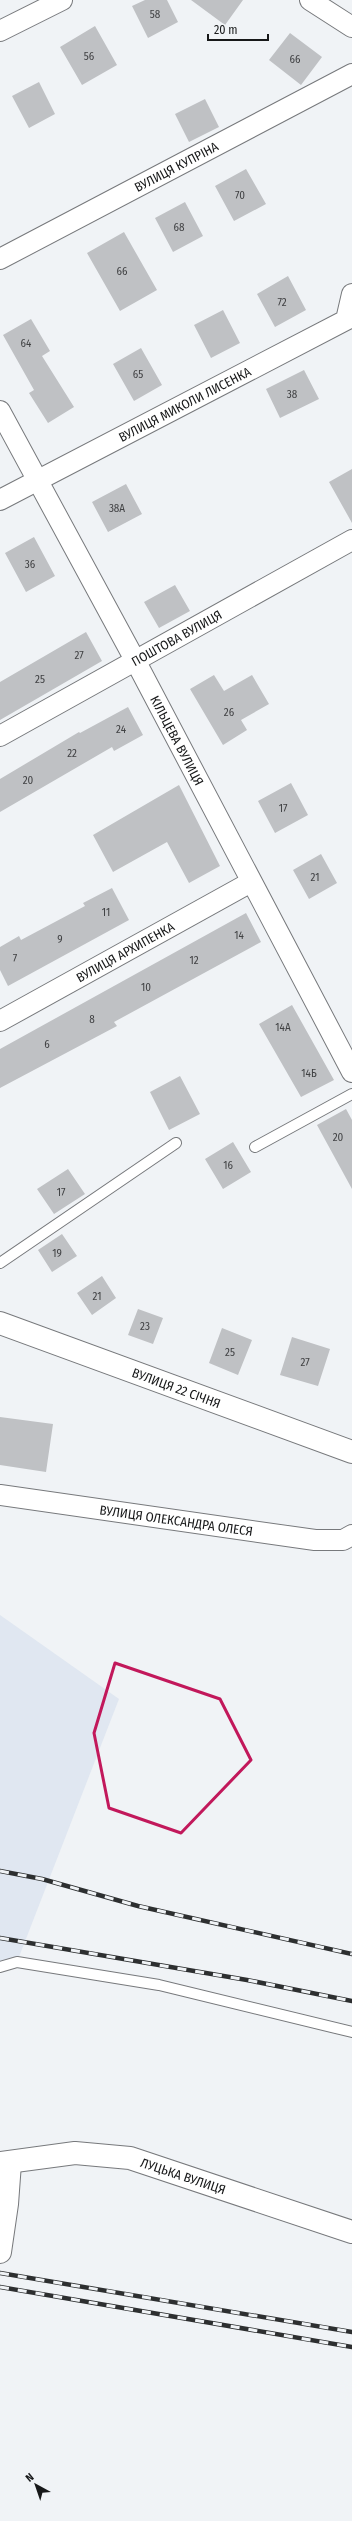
<svg xmlns="http://www.w3.org/2000/svg" width="352" height="2521" font-family="'Fira Sans Condensed',sans-serif">
<style>
.built{fill:#e0e7f1}
.building{fill:#bfc1c4}
.lines{fill:none;stroke-linecap:round;stroke-linejoin:round}
.lane-casing{stroke:#77797c;stroke-width:12}
.street-casing{stroke:#77797c;stroke-width:22}
.secondary-casing{stroke:#77797c;stroke-width:24}
.highway-casing{stroke:#77797c;stroke-width:24}
.lane{stroke:#fff;stroke-width:10}
.street{stroke:#fff;stroke-width:20}
.secondary{stroke:#fff;stroke-width:22}
.highway{stroke:#fff;stroke-width:22}
.rail-casing{stroke:#2d2f30;stroke-width:4.5}
.rail{stroke:#f0f3f6;stroke-width:3;stroke-dasharray:9;stroke-linecap:butt}
.marked{fill:none;stroke:#c2185b;stroke-width:3;stroke-linejoin:round}
.labels{text-anchor:middle;dominant-baseline:central;stroke-width:4;stroke-linejoin:round;paint-order:stroke}
.number-label{font-size:11px;fill:#414244}
.street-label{font-size:13px;fill:#171819;stroke:#f0f3f6}
</style>
<rect width="100%" height="100%" fill="#f0f3f6"/>
<!-- built -->
<path class="built" d="M0 1615 119 1699 17 1962 0 1961Z"/>
<!-- building -->
<path class="building" d="M145 0H167L178 22 148 38 132 6Z
M191 0H243L225 25Z
M95 26 117 65 82 85 60 47Z
M290 33 322 57 301 85 269 60Z
M39 82 55 114 29 128 12 96Z
M205 99 219 127 189 142 175 114Z
M246 169 266 204 234 221 215 186Z
M185 202 203 236 173 252 155 218Z
M124 232 157 290 120 311 87 253Z
M288 276 306 310 275 327 257 294Z
M223 310 240 343 211 358 194 325Z
M31 319 50 351 42 356 74 407 48 423 29 393 34 390 3 335Z
M141 348 162 385 134 401 113 364Z
M304 370 319 399 280 418 266 389Z
M352 469V523L329 482Z
M126 484 142 514 108 532 92 502Z
M34 537 55 576 26 592 5 553Z
M175 585 190 611 159 628 144 602Z
M86 632 102 661 0 720V682Z
M214 675 224 691 252 675 269 704 241 720 247 730 223 745 190 689Z
M128 707 143 735 114 751 112 747 0 812V779L79 732 80 733Z
M291 783 308 815 275 833 258 801Z
M179 785 220 866 189 883 167 842 113 872 93 835Z
M321 854 337 883 309 899 293 870Z
M112 888 129 920 8 986 0 970V947L19 936 21 940 85 906 83 903Z
M246 913 261 942 114 1022 117 1026 0 1088V1049Z
M292 1005 334 1080 301 1097 259 1024Z
M180 1076 200 1114 169 1130 150 1092Z
M346 1109 352 1120V1189L317 1125Z
M233 1142 251 1172 223 1189 205 1159Z
M68 1169 85 1194 54 1214 37 1189Z
M62 1234 77 1256 52 1272 38 1250Z
M102 1276 116 1298 92 1315 77 1293Z
M138 1309 163 1318 153 1344 128 1335Z
M222 1328 252 1340 238 1375 209 1363Z
M292 1337 330 1349 318 1386 280 1375Z
M0 1417 53 1424 46 1472 0 1465Z"/>
<g class="lines">
<defs>
<path id="lane" d="M255 1147 352 1094
M0 1263 176 1143
M0 1967 17 1962 159 1985 352 2032"/>
<g id="street">
<path d="M310 0 352 27"/>
<path d="M0 31 62 0"/>
<path id="s1" d="M0 259 352 74"/>
<path id="s2" d="M0 411 135 660 352 1072"/>
<path id="s3" d="M0 500 346 320 352 294"/>
<path id="s4" d="M0 736 352 540"/>
<path id="s5" d="M0 1021 251 882"/>
<path id="s6" d="M0 1495 315 1540H343L352 1535"/>
</g>
<g id="secondary">
<path id="s7" d="M0 1323 352 1452"/>
<path d="M0 2252 7 2204 10 2163"/>
</g>
<g id="highway">
<path id="s8" d="M0 2163 75 2153 130 2158 352 2232"/>
</g>
</defs>
<!-- lane casing -->
<use href="#lane" class="lane-casing"/>
<!-- street casing -->
<use href="#street" class="street-casing"/>
<!-- secondary casing -->
<use href="#secondary" class="secondary-casing"/>
<!-- highway casing -->
<use href="#highway" class="highway-casing"/>
<!-- lane -->
<use href="#lane" class="lane"/>
<!-- street -->
<use href="#street" class="street"/>
<!-- secondary -->
<use href="#secondary" class="secondary"/>
<!-- highway -->
<use href="#highway" class="highway"/>
<defs>
<path id="rail" d="M0 1871 42 1879 138 1906 352 1954
M0 1938 247 1980 352 2001
M0 2273 352 2332
M0 2287 352 2347"/>
</defs>
<!-- rail casing -->
<use href="#rail" class="rail-casing"/>
<!-- rail -->
<use href="#rail" class="rail"/>
</g>
<!-- marked area -->
<path class="marked" d="M115 1663 220 1699 251 1760 181 1833 109 1808 94 1733Z"/>
<g class="labels">
<!-- number labels -->
<g class="number-label">
<text x="155" y="14">58</text>
<text x="89" y="56">56</text>
<text x="295" y="59">66</text>
<text x="240" y="195">70</text>
<text x="179" y="227">68</text>
<text x="122" y="271">66</text>
<text x="282" y="302">72</text>
<text x="26" y="343">64</text>
<text x="138" y="374">65</text>
<text x="292" y="394">38</text>
<text x="117" y="508">38А</text>
<text x="30" y="564">36</text>
<text x="79" y="655">27</text>
<text x="40" y="679">25</text>
<text x="229" y="712">26</text>
<text x="121" y="729">24</text>
<text x="72" y="753">22</text>
<text x="28" y="780">20</text>
<text x="283" y="808">17</text>
<text x="315" y="877">21</text>
<text x="106" y="912">11</text>
<text x="239" y="935">14</text>
<text x="60" y="939">9</text>
<text x="15" y="958">7</text>
<text x="194" y="960">12</text>
<text x="146" y="987">10</text>
<text x="92" y="1019">8</text>
<text x="283" y="1027">14А</text>
<text x="47" y="1044">6</text>
<text x="309" y="1073">14Б</text>
<text x="338" y="1137">20</text>
<text x="228" y="1165">16</text>
<text x="61" y="1192">17</text>
<text x="57" y="1253">19</text>
<text x="97" y="1296">21</text>
<text x="145" y="1326">23</text>
<text x="230" y="1352">25</text>
<text x="305" y="1362">27</text>
</g>
<!-- street labels -->
<g class="street-label">
<text stroke="none"><textPath href="#s1" startOffset="199">ВУЛИЦЯ КУПРІНА</textPath></text>
<text stroke="none"><textPath href="#s3" startOffset="208">ВУЛИЦЯ МИКОЛИ ЛИСЕНКА</textPath></text>
<text stroke="none"><textPath href="#s4" startOffset="202">ПОШТОВА ВУЛИЦЯ</textPath></text>
<text stroke="none"><textPath href="#s2" startOffset="374">КІЛЬЦЕВА ВУЛИЦЯ</textPath></text>
<text stroke="none"><textPath href="#s5" startOffset="143">ВУЛИЦЯ АРХИПЕНКА</textPath></text>
<text stroke="none"><textPath href="#s7" startOffset="188">ВУЛИЦЯ 22 СІЧНЯ</textPath></text>
<text stroke="none"><textPath href="#s6" startOffset="178">ВУЛИЦЯ ОЛЕКСАНДРА ОЛЕСЯ</textPath></text>
<text stroke="none"><textPath href="#s8" startOffset="187">ЛУЦЬКА ВУЛИЦЯ</textPath></text>
</g>
</g>
<!-- north arrow -->
<g transform="translate(36 2485) rotate(320)" stroke="#f0f3f6" stroke-width="3" paint-order="stroke">
<path d="M0-3L7 15L0 10L-7 15Z" fill="#171819"/>
<text y="-6" font-size="11" font-weight="bold" text-anchor="middle" fill="#171819">N</text>
</g>
<!-- scale -->
<path d="M208 34v6h60v-6" fill="none" stroke="#171819" stroke-width="2"/>
<text x="214" y="34" font-size="12" fill="#171819" stroke="#f0f3f6" stroke-width="3" paint-order="stroke">20 m</text>
</svg>
